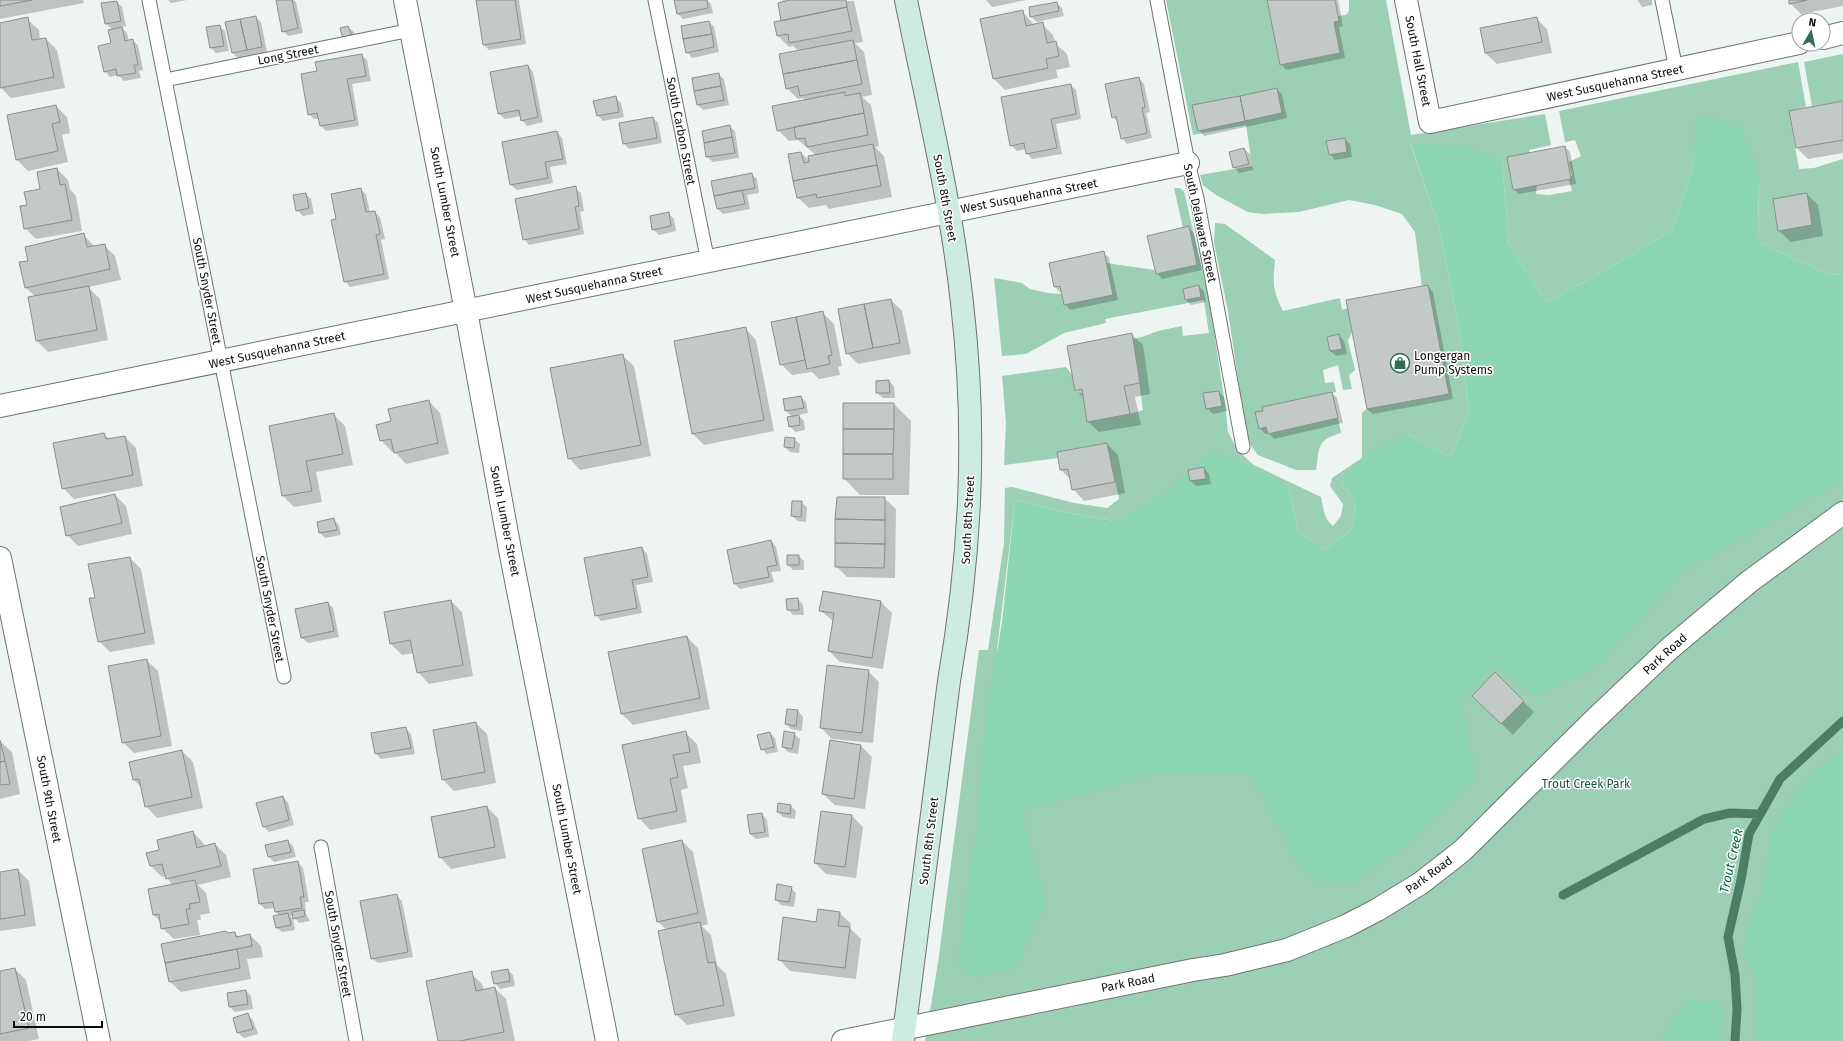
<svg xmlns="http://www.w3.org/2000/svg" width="1843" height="1041" font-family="'Fira Sans',sans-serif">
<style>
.green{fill:#9bcfb6}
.forest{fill:#8dd6b4}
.shadow{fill:#0003}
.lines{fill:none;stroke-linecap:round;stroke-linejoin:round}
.stream{stroke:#4a7e67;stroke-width:9}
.building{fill:#c3c9c6;stroke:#8a908c}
.service-casing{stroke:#6e7471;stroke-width:15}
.minor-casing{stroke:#6e7471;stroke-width:24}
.secondary-casing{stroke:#6e7471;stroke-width:24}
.service{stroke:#fff;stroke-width:13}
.minor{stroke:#fff;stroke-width:22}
.secondary{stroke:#cdebde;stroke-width:22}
.labels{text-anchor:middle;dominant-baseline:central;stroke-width:3;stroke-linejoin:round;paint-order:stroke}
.street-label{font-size:12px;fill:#0c0e0d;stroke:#fff}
.poi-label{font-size:12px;fill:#0c0e0d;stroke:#fff;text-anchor:start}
.park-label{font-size:12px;fill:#1c553f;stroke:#fff}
.water-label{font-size:13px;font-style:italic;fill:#056547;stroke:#fff}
</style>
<rect width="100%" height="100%" fill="#eef4f1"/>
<!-- green -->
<path class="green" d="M1166 0H1267L1280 65 1340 53 1334 22 1338 16 1346 15 1349 11V0H1386L1411 135 1545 114 1551 145 1529 150 1537 183 1536 194 1549 195 1572 191 1568 177 1572 176 1569 162 1581 156 1575 140 1565 142 1559 111 1798 62 1806 107 1789 111 1799 169 1814 168 1843 159V275L1827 274 1758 242 1759 177 1698 114 1692 170 1672 230 1604 271 1547 302 1509 245 1502 160 1411 145 1439 227 1459 328 1469 411 1451 457 1407 434 1341 481 1356 505 1351 531 1325 549 1298 531 1289 489 1209 452 1170 491 1114 521 1060 511 1015 500 997 650 1843 427V1041H925L938 963 979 650H988L1004 543 1005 488 1012 487 1074 503 1107 508 1119 499 1107 443 1057 452 1058 458 1004 465 1006 423 1002 376 1066 367 1072 375 1075 391 1083 394 1087 422 1130 414 1143 410 1133 339 1142 337 1158 331 1182 326 1183 336 1209 333 1204 300 1105 319 1106 323 1064 333 1026 354 1002 356 994 278 1022 283 1030 289 1048 293 1062 294 1106 263 1155 270 1156 274 1197 265 1189 227 1183 228 1174 188H1179L1184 191 1209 299 1225 404 1228 432 1238 451 1254 465 1321 497C1323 508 1324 519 1333 526L1341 516 1343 504 1330 486 1332 478 1362 458V413L1367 409 1449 394 1428 285 1422 287 1415 232 1402 214 1375 205 1349 200 1299 212 1263 214 1248 212 1216 195 1203 185 1200 175 1252 166 1246 125 1193 135Z
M1843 54V101L1812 106 1804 62Z
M1215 223 1225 224 1275 260C1273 283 1272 290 1283 311L1340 298 1342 310 1348 308 1352 332 1348 341 1355 370 1349 375 1352 389 1343 390 1338 365 1323 370 1325 383 1334 382 1336 392 1262 407 1268 434 1338 418 1341 433C1316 440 1320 447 1316 470H1296L1258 455 1247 440 1228 311 1214 243Z"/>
<!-- forest -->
<path class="forest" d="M1697 114 1741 127 1759 177 1758 242 1827 274 1843 275V480L1684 571 1596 667 1537 695 1493 665 1460 702 1477 777 1402 849 1354 883 1315 881 1295 857 1250 774 1158 773 1021 811 1046 901 1016 966 978 977 957 966 976 839 986 720 1002 622 1015 500 1060 511 1114 521 1169 491 1209 452 1242 461 1289 489 1298 531 1325 549 1351 531 1356 505 1341 481C1358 458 1381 444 1407 434L1451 457 1469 411 1459 328 1439 227 1411 144 1458 146 1502 160 1509 245 1547 302 1604 271 1672 230 1692 170Z
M1843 750V1041H1757L1758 978 1743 956 1747 923 1762 898 1773 828 1804 781Z
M1687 1000 1723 1003 1720 1041H1659Z"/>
<!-- shadow -->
<path class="shadow" d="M0 0H83L84 3 0 19Z
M168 0H187L171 3Z
M277 0H294L296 2 303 33 288 36 283 31Z
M477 0H519L526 44 489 50 484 45Z
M675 0H707L711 4 713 13 683 19 678 14Z
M782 0 854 1 863 42 855 43 864 52 872 95 862 97 871 105 879 146 875 147 884 156 892 197 829 209 826 205 809 208 797 197 801 153 811 162 817 156 798 140 789 141 778 130 805 100 803 98 798 99 787 88 799 51 793 46 789 47 778 36 783 22 784 2Z
M986 0H1026L992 7Z
M1268 0H1338L1343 26 1339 27 1345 58 1286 70 1281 64Z
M1637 0H1652V5L1642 7Z
M1790 0H1843V6L1801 14 1790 3Z
M117 2 122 7 126 26 121 27 127 33 129 41 132 40 138 45 143 70 139 71 141 78 124 81 118 75 110 77 105 71 112 44 113 30 106 24Z
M1057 3 1062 8 1064 16 1037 22 1031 17Z
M1023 12 1034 25 1042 24 1053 35 1055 43 1067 54 1070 67 1056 70 1058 78 1005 90 994 79Z
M255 17 261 22 267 52 238 58 233 53Z
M1536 18 1547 29 1552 53 1497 64 1485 53 1481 28Z
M27 19 39 30 40 40 46 39 57 50 65 88 11 98 0 87V24Z
M709 22 714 27 719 52 692 58 687 52Z
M219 26 225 31 229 51 216 53 211 48Z
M348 27 354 32 356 41 349 44Z
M361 55 367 60 371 81 352 84 359 126 326 131 321 126 319 119H314L309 114 318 72Z
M528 66 533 72 543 122 527 126 522 120 521 116 505 119 499 114Z
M718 74 724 79 729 105 703 110 698 105Z
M1139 78 1144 84 1150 112 1146 113 1152 138 1127 144 1122 138 1119 123 1113 117Z
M1070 85 1076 90 1081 119 1056 124 1062 154 1032 159 1027 153 1026 149 1017 151 1011 145Z
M1277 89 1282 95 1287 118 1204 136 1199 130Z
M615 97 621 103 624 117 603 121 598 115Z
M1843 102V153L1808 159 1797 148Z
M56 106 67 117 70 133 62 135 68 162 28 171 17 160Z
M653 118 658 123 662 143 629 149 624 144Z
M729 126 735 131 739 158 713 162 707 157 703 131Z
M557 132 562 138 567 164 550 167 553 183 517 190 511 185Z
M1344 139 1350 144 1352 157 1335 160 1330 154Z
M1565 147 1570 152 1576 184 1519 194 1514 189Z
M1244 149 1250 154 1253 170 1239 173 1234 167Z
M57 169 68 180 70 189 76 196 82 231 36 239 25 228 28 205Z
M751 174 757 179 759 193 747 195 750 209 723 214 718 209Z
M575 188 581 193 584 211 580 212 584 234 529 245 524 239Z
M360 189 366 194 370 213 374 212 380 217 385 239 381 240 389 279 350 287 345 281 337 219Z
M306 194 311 199 314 214 303 216 297 210Z
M1807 194 1818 205 1823 236 1791 242 1779 231Z
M668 213 674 219 676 231 659 235 653 229Z
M1189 228 1194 233 1202 270 1162 279 1157 273Z
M83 234 95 247 104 245 115 256 121 280 88 287 100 299 108 340 48 352 37 341 36 297 26 288 30 261Z
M1104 253 1109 258 1118 300 1070 310 1065 304 1062 292H1060L1055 287Z
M1199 286 1204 292 1206 302 1191 305 1186 300Z
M1428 286 1433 292 1453 399 1373 414 1367 409Z
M891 300 902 311 911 354 858 364 847 353Z
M823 313 834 324 842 366 838 367 840 375 819 379 812 372 792 375 781 364 772 323Z
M745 328 756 340 774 431 704 445 693 434Z
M1131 334 1143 345 1150 394 1135 397 1141 425 1099 432 1087 421 1084 398 1076 390Z
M1339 335 1344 341 1347 354 1336 356 1330 351Z
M622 355 634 366 651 456 580 470 569 458Z
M889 381 894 386 895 398H883L877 393Z
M1218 392 1224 397 1227 411 1213 414 1207 408Z
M1332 393 1337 398 1343 423 1274 439 1269 433 1265 434 1260 428 1264 411Z
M801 397 806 402 808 413 798 415 804 421 805 430 795 432 790 426 792 417 786 411 784 400Z
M429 401 440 413 449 454 406 464 394 451 392 452 381 440 392 422Z
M844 404H894L911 421 909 495H860L844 478Z
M334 415 345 426 353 465 316 472 322 502 294 507 283 496 270 427Z
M104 434 110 440 125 437 136 448 143 486 74 499 63 488Z
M794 439 800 444 799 453 790 452 785 447Z
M1107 444 1118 455 1125 493 1084 501 1073 489 1071 480 1061 470Z
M1204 468 1209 474 1211 484 1196 486 1191 481 1189 471Z
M115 495 126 506 132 534 78 546 67 535Z
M884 498 896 509 895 578 847 577 836 566Z
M801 502 807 507 806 522 798 521 792 516Z
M334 520 339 525 341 535 325 538 320 533 318 523Z
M771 541 776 547 781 571 771 572 774 582 740 589 735 584Z
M642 548 647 554 653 582 636 585 642 613 601 621 596 615Z
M798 556 804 561V570H793L788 565Z
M130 558 141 569 155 644 110 652 99 641 96 599Z
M798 599 803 605 804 615H793L788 609Z
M451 601 462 612 473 676 429 684 418 672 414 653 402 655 391 644Z
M881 602 892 613 883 669 840 662 829 651 834 622 821 611Z
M328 603 333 608 339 637 308 643 302 638 296 610Z
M687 637 698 648 710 709 633 725 622 714Z
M146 660 158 671 172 746 134 753 123 742Z
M868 671 879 682 873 743 832 739 821 728Z
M1495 674 1534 712 1513 735 1473 696Z
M788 710 798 711 803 717 802 731 791 729 786 724Z
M476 723 487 734 496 783 454 791 443 780Z
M406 729 411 734 415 754 381 759 376 754Z
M685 732 697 744 701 763 683 766 688 788 681 790 687 822 650 830 639 818 623 746Z
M770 733 775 738 778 752 767 754 762 749Z
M794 734 800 739 798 754 788 752 783 747Z
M0 741 12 752 20 794 0 799Z
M831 742 861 746 872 757 865 809 835 805 823 794Z
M182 751 193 762 203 808 157 818 146 806 143 789 134 780Z
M283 797 288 803 294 825 269 832 263 826Z
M791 806 796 811 795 819 783 817 778 812Z
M487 807 498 818 506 858 451 869 440 857Z
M762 814 767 820 769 837 756 839 750 834Z
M852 816 863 827 856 878 826 874 815 863Z
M193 832 204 844 205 847 215 844 226 855 231 877 198 885 206 893 210 913 200 915 201 920H197L200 935 174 939 162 928 161 922 154 915 173 886 166 876 162 877 151 866 161 851Z
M287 841 293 846 296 857 274 862 269 857 266 846Z
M682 841 693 852 708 924 702 926 711 935 717 965 726 974 735 1016 687 1025 676 1014 667 930 658 922Z
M298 862 303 868 309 902H305L306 914 310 921 299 923 293 915 290 916 293 919 295 930 282 932 276 927 280 916 276 912 275 908 265 909 260 904Z
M18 870 29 881 36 926 0 931V873Z
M791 888 796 893 794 907 781 905 776 900Z
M396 895 402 901 413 957 378 963 372 958Z
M840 913 851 924 850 928 861 939 856 979 790 971 779 959 817 923Z
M235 933 239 937 250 935 261 946 263 957 247 959 251 979 181 992 169 981 162 944Z
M15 969 26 980 39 1039 29 1041H0V972Z
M508 970 513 975 515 986 500 989 495 983Z
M471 973 482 984 484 990 495 988 506 999 515 1041H439Z
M246 991 251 996 253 1009 235 1012 230 1007Z
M248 1015 253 1020 258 1034 244 1038 238 1033 234 1019Z"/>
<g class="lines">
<!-- stream -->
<path class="stream" d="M1563 895 1704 819 1730 813 1760 814
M1735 1041 1737 1009 1735 975 1728 937 1741 880 1749 834 1780 779 1843 721"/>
</g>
<!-- building -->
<path class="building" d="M0 0H32L0 6Z
M276 0H292L298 28 282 32Z
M476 0H515L521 39 483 45Z
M674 0H707L708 8 677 14Z
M790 0H846L847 7 781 21 778 3Z
M1267 0H1335L1339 21 1334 22 1340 53 1280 65Z
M1789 0H1807L1789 4Z
M117 1 121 21 105 24 101 3Z
M1057 2 1059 11 1030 17 1029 7Z
M847 7 852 31 789 43 788 34 777 36 774 22Z
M1023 10 1026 26 1043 22 1047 43 1056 41 1059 56 1046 59 1048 68 993 79 980 19Z
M256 16 262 47 247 50 240 19Z
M28 17 32 40 46 38 54 77 0 88V23Z
M1537 17 1542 42 1485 53 1480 28Z
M240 19 247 50 232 53 225 22Z
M709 21 712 34 683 39 681 26Z
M220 25 224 46 210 48 206 27Z
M348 26 352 36 343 39 340 28Z
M122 27 125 41 133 39 138 65H134L136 73 117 76 116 69 104 72 98 46 111 43 108 30Z
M712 34 714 47 686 53 683 39Z
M853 40 857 60 783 74 779 54Z
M362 54 366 76 347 79 355 120 320 126 317 113 308 115 301 74 317 71 315 62Z
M857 60 862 84 800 96 798 86 786 89 783 74Z
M528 65 538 117 521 121 519 110 498 114 490 72Z
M719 73 721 86 694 91 692 78Z
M1139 77 1145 107 1142 108 1147 133 1121 139 1116 116 1112 118 1105 84Z
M1071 84 1076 114 1051 119 1057 148 1026 154 1024 143 1010 146 1001 97Z
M721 86 724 100 697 105 694 91Z
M1277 88 1282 113 1245 121 1240 96Z
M845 92V96L860 93 864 113 777 131 772 106Z
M616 96 619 112 597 116 593 101Z
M1240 96 1245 121 1198 131 1192 105Z
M1843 101V140L1796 148 1789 111Z
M56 105 60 122 52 124 58 151 16 160 7 115Z
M864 113 868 135 807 147 805 138 796 139 794 127Z
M653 117 657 138 623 144 619 123Z
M730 125 732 137 704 143 702 131Z
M557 131 563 159 545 162 548 178 510 185 502 142Z
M732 137 735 153 706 157 704 143Z
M1345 138 1347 152 1329 155 1326 141Z
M873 144 877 165 793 181 788 154 801 152 804 163 809 162 808 156Z
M1565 146 1571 179 1513 190 1507 157Z
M1244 148 1249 164 1233 168 1229 152Z
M877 165 881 186 817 198 816 194 797 198 793 181Z
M57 168 60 185 65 184 72 220 24 229 20 206 27 205 24 192 40 189 37 172Z
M752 173 755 188 714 196 711 181Z
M576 186 579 206 575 207 579 229 523 240 515 199Z
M361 188 366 212 375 211 380 234 376 235 384 274 344 282 331 220 336 219 331 194Z
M742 190 745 204 717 209 714 196Z
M306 193 309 208 296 211 293 195Z
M1807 193 1812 225 1778 231 1773 199Z
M669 212 671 226 652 230 650 216Z
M1189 226 1197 265 1156 274 1147 236Z
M84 233 87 247 105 244 110 269 25 288 19 262 28 261 25 247Z
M1104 251 1113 295 1064 305 1060 286 1054 287 1049 263Z
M1199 285 1201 297 1185 300 1183 289Z
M1428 285 1449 394 1367 409 1346 300Z
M89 286 97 330 36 341 28 297Z
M891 299 900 343 873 348 864 304Z
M864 304 873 348 846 354 838 309Z
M823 311 832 355 828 356 830 364 807 369 796 317Z
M796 317 805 360 780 365 771 322Z
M746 327 764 420 692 434 674 341Z
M1132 333 1140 383 1124 386 1130 414 1087 422 1082 389 1075 391 1067 346Z
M1339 334 1342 349 1330 351 1327 337Z
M623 354 641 445 568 459 550 368Z
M889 380 890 393H876V381Z
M1219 391 1222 406 1206 409 1203 393Z
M1332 392 1338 418 1268 434 1266 427 1259 429 1255 412 1263 411 1262 407Z
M801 396 804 408 785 411 783 399Z
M429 400 438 443 394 453 391 439 380 441 376 425 391 421 388 409Z
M843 403H894V429H843Z
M334 413 343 454 306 461 312 491 282 496 269 426Z
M799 415 800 425 789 427 787 417Z
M843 429H894L893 454H843Z
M104 433 106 439 125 436 133 475 62 489 53 443Z
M785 437 795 438 794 448 784 447Z
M1107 443 1115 482 1072 490 1068 469 1060 470 1057 452Z
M843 454H893V479H843Z
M1204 467 1206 479 1190 481 1188 470Z
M115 494 122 523 66 536 60 507Z
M837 497H885V520L835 519Z
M792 501H802L801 517 791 516Z
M334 518 337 530 319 533 317 522Z
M835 519 885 520V544L835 543Z
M771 540 777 565 767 567 769 577 734 584 727 550Z
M835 543 885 544 884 568 835 567Z
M642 547 648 577 632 580 637 608 595 616 584 558Z
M787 555H799V565H787Z
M130 557 145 633 98 642 89 598H95L88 564Z
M823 591 881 601 872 658 828 651 834 613 819 611Z
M798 598 799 610H787L786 599Z
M451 600 463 665 417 673 410 640 390 644 384 612Z
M328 602 334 631 301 638 295 609Z
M687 636 700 698 621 714 608 652Z
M147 659 161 736 122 743 108 666Z
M827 665 869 670 862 733 820 728Z
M1495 672 1524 701 1501 724 1472 696Z
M787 709 798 710 796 726 785 724Z
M476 722 485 772 442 780 433 730Z
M406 727 411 748 375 754 371 733Z
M686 731 690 752 673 755 678 777 670 779 677 811 638 819 622 745Z
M784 731 795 733 792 749 782 747Z
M770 732 774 747 761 750 757 735Z
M0 740 5 761 0 762Z
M830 740 861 745 854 799 822 794Z
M182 750 192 797 145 807 139 779 133 780 129 762Z
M5 761 10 784 0 785V762Z
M283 796 289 820 263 827 256 803Z
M778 803 791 805 790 814 777 812Z
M487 806 495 847 439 858 431 817Z
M821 811 852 815 845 867 814 863Z
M762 813 765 832 750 834 747 815Z
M193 831 197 848 215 843 221 866 166 879 162 864 150 866 146 853 159 850 157 840Z
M288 840 291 852 268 857 265 845Z
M682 840 698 913 657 922 642 849Z
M298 861 304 897H300L302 908 275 912 273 902 259 904 253 869Z
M18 869 25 915 0 919V872Z
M195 880 200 902 189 904 190 909H186L189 924 161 929 159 914 153 915 148 889Z
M777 884 792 887 789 902 775 900Z
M397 894 408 952 371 959 360 901Z
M818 909 840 912 838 926 850 927 845 968 778 960 783 917 816 922Z
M304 910 305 916 293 919 292 912Z
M288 913 291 925 276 928 273 916Z
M700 922 708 963 715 962 724 1005 675 1015 658 931Z
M226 931 227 933 235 932 236 937 250 934 252 946 165 963 161 944Z
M237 949 240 968 169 982 165 963Z
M15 968 29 1028 0 1034V971Z
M508 969 510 981 494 984 491 972Z
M472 971 476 991 495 987 504 1032 460 1041H438L426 981Z
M246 990 248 1004 229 1007 227 993Z
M248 1013 253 1029 237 1033 233 1018Z"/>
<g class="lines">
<defs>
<path id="service" d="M149 0 284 677
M655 0 708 262
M1157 0 1188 163 1197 198 1243 447
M1662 0 1676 69
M165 80 411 30
M321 847 356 1041"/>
<path id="minor" d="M405 0 466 311 511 555 607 1041
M1406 0 1430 122 1799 43
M1823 38 1843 33
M0 406 1188 163
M0 558 99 1041
M843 1041 1193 970 1225 965 1287 950 1346 926 1377 910 1421 883 1462 851 1593 721 1669 649 1750 581 1843 513"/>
<path id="secondary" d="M903 1041 949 681C971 553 977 432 962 303 951 201 926 100 906 0"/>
</defs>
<!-- service casing -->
<use href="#service" class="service-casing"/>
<!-- minor casing -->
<use href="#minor" class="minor-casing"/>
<!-- secondary casing -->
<use href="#secondary" class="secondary-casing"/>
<!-- service -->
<use href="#service" class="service"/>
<!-- minor -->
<use href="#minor" class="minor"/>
<!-- secondary -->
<use href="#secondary" class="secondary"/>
</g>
<!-- icons -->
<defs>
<symbol id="shop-ring" viewBox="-11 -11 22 22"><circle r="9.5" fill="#fff" stroke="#326a52" stroke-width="1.5"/><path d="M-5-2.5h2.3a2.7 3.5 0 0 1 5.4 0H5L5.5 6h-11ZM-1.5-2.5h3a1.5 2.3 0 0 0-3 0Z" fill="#326a52"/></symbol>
</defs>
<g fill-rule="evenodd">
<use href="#shop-ring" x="1389" y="352" width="22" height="22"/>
</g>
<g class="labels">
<!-- street labels -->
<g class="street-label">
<text transform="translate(288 55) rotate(-11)">Long Street</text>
<text transform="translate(1418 61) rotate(79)">South Hall Street</text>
<text transform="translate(1615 83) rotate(-12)">West Susquehanna Street</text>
<text transform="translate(681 131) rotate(79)">South Carbon Street</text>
<text transform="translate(1029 196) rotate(-11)">West Susquehanna Street</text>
<text transform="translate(945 198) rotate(80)">South 8th Street</text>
<text transform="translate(445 202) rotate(79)">South Lumber Street</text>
<text transform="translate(1200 223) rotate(78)">South Delaware Street</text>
<text transform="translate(594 285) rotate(-12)">West Susquehanna Street</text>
<text transform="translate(207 291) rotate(79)">South Snyder Street</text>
<text transform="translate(277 350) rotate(-12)">West Susquehanna Street</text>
<text transform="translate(968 520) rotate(-87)">South 8th Street</text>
<text transform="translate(505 521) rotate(79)">South Lumber Street</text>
<text transform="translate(270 609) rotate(79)">South Snyder Street</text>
<text transform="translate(1665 654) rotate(-42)">Park Road</text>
<text transform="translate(49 799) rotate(79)">South 9th Street</text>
<text transform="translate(567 839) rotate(79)">South Lumber Street</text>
<text transform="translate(929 841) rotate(-83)">South 8th Street</text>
<text transform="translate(1429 875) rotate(-36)">Park Road</text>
<text transform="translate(338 944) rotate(80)">South Snyder Street</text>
<text transform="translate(1128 983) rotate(-11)">Park Road</text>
</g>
<!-- poi labels -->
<g class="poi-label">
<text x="1414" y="356">Longergan<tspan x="1414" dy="14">Pump Systems</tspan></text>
</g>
<!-- park labels -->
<g class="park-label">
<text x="1586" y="784">Trout Creek Park</text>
</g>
<!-- water labels -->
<g class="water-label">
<text transform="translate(1731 861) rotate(-77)">Trout Creek</text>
</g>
</g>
<!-- north arrow -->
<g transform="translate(1811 32) rotate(9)"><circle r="19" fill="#ffffff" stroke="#9e9f9e"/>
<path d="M0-3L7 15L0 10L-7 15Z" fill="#326a52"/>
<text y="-6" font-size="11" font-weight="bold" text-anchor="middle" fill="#0c0e0d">N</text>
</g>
<!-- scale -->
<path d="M14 1021v6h88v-6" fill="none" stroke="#0c0e0d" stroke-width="2"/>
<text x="20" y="1021" font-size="12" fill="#0c0e0d" stroke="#ffffff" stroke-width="3" paint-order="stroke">20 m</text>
</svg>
